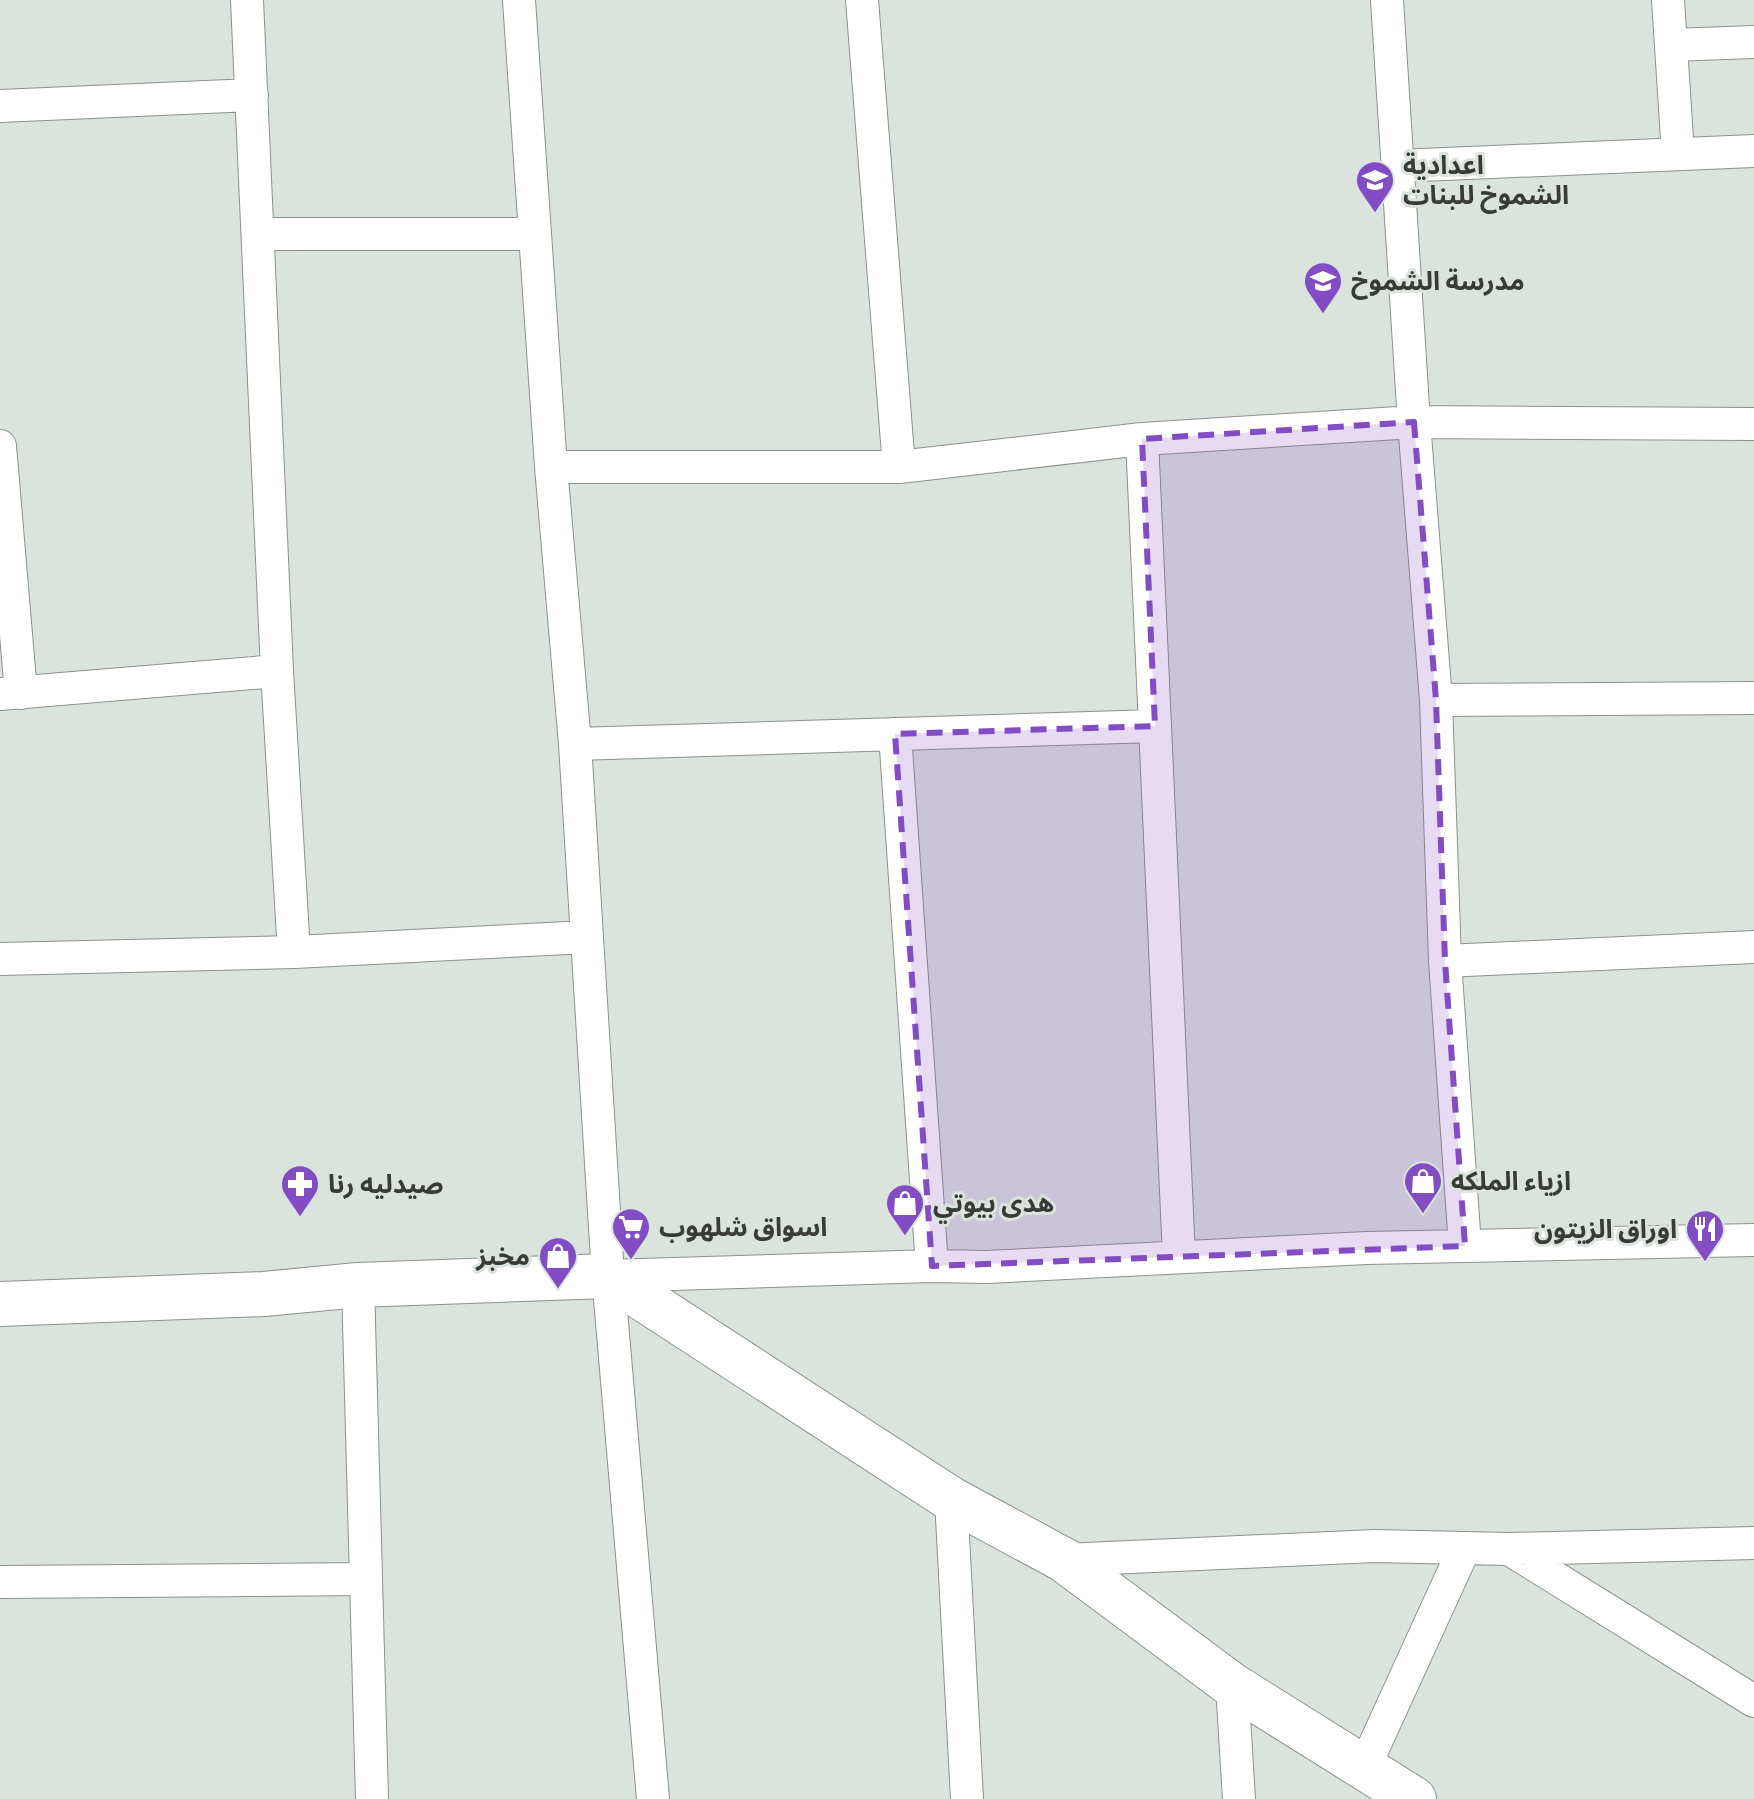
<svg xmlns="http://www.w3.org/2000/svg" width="1754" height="1799" font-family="'Source Serif 4','Noto Sans Arabic',serif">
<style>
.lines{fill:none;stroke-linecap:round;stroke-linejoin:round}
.street-casing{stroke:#8b928c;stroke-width:34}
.secondary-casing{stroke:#8b928c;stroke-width:46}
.street{stroke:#fff;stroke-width:32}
.secondary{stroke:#fff;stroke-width:44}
.marked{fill:#824dc4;fill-opacity:0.2;stroke:#824dc4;stroke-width:6;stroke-dasharray:16 10;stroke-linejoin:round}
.labels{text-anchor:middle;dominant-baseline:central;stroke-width:6;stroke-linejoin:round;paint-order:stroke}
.poi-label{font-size:26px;font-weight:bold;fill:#383b38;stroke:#dbe3dd;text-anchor:start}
</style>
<rect width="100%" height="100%" fill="#dbe3dd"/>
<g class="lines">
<defs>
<path id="street" d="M247 0 277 671 294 952
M519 0 551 467 575 744 608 1276 653 1799
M862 0 899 467
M1387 0 1414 422 1436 700 1445 961 1465 1246
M1668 0 1678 154
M1671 45 1754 42
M0 106 252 95
M1398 166 1754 151
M258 234H534
M1142 439 1179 1257
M0 446 21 693
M551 467H899L1142 439 1414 422 1754 424
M0 694 277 671
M1436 700 1754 698
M895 734 932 1266
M575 744 1155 726
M0 959 294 952 587 937
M1445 961 1754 947
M608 1276 932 1266 987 1267 1367 1248 1754 1240
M358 1285 372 1799
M951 1499 967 1799
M1509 1549 1754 1701
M1064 1560 1375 1546 1509 1549 1754 1543
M0 1582 365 1579
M1232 1685 1239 1799
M1364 1768 1464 1549"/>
<path id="secondary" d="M0 1304 264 1294 358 1285 608 1276 951 1499 1064 1560 1232 1685 1414 1799"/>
</defs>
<!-- street casing -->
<use href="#street" class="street-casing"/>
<!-- secondary casing -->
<use href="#secondary" class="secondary-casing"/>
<!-- street -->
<use href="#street" class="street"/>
<!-- secondary -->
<use href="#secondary" class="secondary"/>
</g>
<!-- marked area -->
<path class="marked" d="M1414 422 1436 700 1445 961 1465 1246 932 1266 895 734 1155 726 1142 439Z"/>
<!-- icons -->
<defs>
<symbol id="school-pin" viewBox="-11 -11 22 30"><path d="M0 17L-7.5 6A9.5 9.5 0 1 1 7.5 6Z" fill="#824dc4" stroke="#dbe3dd"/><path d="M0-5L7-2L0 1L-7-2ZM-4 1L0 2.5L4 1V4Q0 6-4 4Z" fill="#fff"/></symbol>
<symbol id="shop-pin" viewBox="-11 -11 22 30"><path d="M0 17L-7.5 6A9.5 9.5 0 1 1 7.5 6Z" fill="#824dc4" stroke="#dbe3dd"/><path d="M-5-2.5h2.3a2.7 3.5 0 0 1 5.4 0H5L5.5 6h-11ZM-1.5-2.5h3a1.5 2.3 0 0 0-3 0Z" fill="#fff"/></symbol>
<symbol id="pharmacy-pin" viewBox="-11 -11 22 30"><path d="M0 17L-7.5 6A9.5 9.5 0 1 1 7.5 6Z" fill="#824dc4" stroke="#dbe3dd"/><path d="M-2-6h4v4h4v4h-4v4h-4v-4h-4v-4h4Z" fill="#fff"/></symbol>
<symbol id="supermarket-pin" viewBox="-11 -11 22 30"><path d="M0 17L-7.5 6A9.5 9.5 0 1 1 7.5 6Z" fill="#824dc4" stroke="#dbe3dd"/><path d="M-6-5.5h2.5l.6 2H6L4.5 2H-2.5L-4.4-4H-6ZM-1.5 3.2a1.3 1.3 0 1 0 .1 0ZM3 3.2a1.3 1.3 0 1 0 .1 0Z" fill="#fff"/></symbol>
<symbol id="restaurant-pin" viewBox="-11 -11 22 30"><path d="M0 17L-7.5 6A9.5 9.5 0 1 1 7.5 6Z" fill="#824dc4" stroke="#dbe3dd"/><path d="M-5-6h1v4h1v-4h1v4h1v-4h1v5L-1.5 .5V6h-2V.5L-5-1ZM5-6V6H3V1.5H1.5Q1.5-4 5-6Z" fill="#fff"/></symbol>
</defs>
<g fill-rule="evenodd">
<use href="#school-pin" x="1353" y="158" width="44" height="60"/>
<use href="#school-pin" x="1301" y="259" width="44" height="60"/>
<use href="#shop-pin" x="1401" y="1159" width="44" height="60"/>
<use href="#pharmacy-pin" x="278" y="1162" width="44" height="60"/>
<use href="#shop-pin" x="883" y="1181" width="44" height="60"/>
<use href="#supermarket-pin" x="609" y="1205" width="44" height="60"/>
<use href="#restaurant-pin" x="1683" y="1207" width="44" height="60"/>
<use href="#shop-pin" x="536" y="1234" width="44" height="60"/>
</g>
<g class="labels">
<!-- poi labels -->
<g class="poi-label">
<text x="1403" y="165">اعدادية<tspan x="1403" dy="30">الشموخ للبنات</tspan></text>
<text x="1351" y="281">مدرسة الشموخ</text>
<text x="1451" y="1181">ازياء الملكه</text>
<text x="328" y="1184">صيدليه رنا</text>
<text x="933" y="1203">هدى بيوتي</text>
<text x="659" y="1227">اسواق شلهوب</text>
<text x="1677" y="1229" text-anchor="end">اوراق الزيتون</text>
<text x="530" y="1256" text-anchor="end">مخبز</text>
</g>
</g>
</svg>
